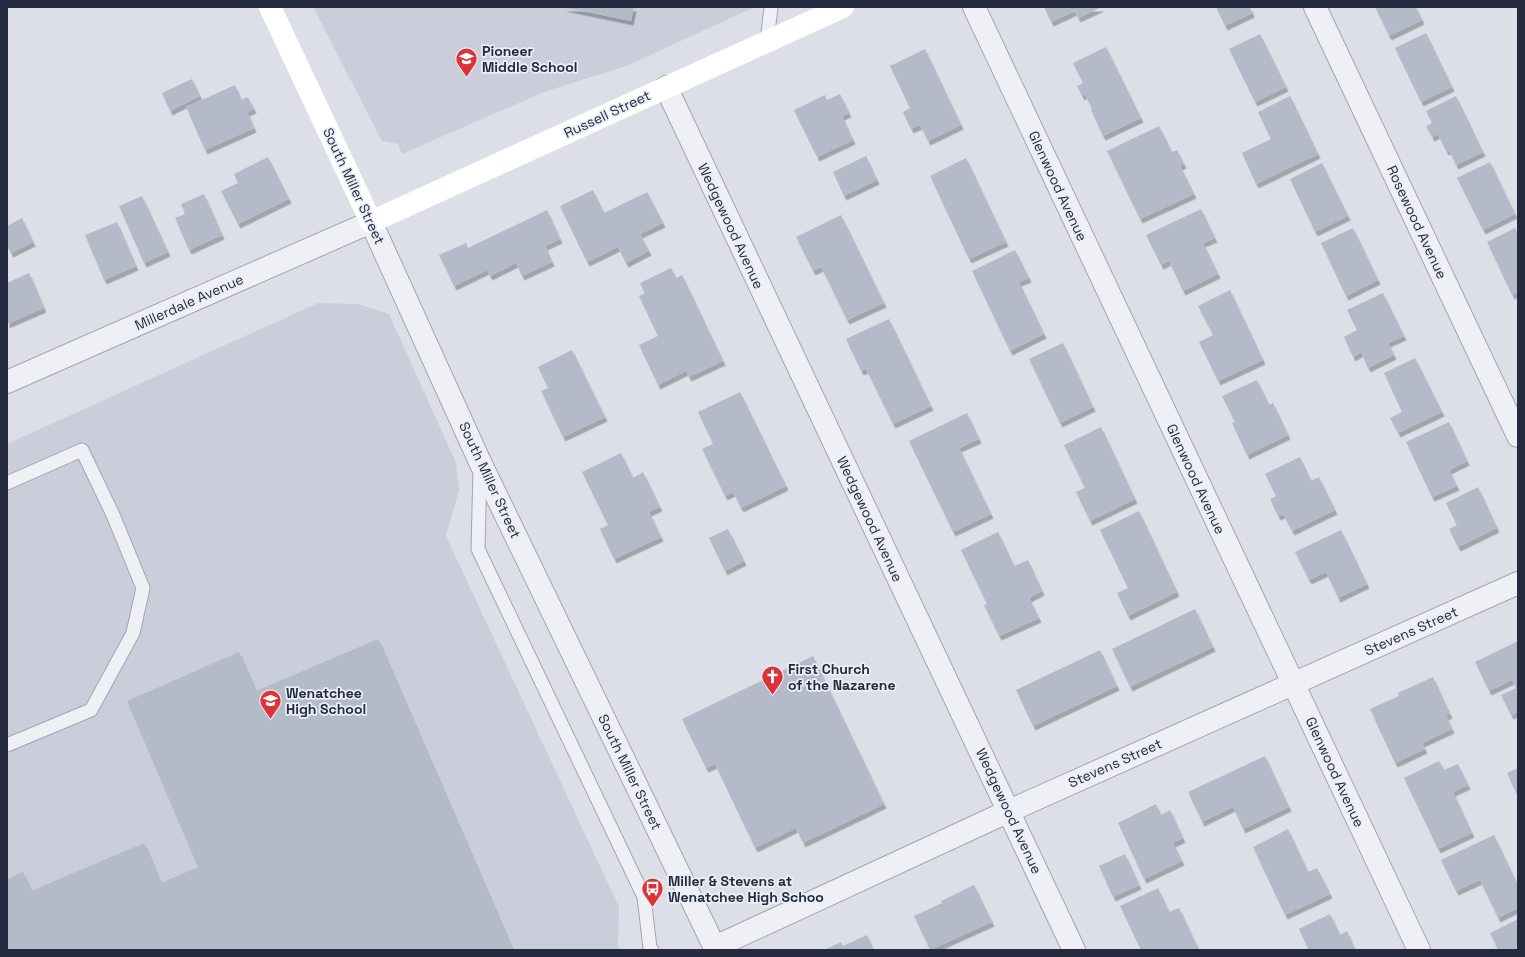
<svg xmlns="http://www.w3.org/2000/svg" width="1525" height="957" font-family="'Space Grotesk',sans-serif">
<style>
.built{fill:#c9ceda}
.building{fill:#b5bac8;filter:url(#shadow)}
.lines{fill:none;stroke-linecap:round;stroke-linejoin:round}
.service-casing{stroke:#a1a5b2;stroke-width:15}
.minor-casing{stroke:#a1a5b2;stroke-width:24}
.tertiary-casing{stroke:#a1a5b2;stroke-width:24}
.service{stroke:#eff0f6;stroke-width:13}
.minor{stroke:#eff0f6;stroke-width:22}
.tertiary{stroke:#eff0f6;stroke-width:22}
.secondary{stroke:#fff;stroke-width:22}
.labels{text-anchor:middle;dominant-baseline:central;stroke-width:3.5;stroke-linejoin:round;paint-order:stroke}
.poi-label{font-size:14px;font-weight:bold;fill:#242b3f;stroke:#ebeef5;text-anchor:start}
.street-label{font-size:14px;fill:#242b3f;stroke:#ebeef5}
</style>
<defs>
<filter id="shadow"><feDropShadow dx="2.5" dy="4.5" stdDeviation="0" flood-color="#0004"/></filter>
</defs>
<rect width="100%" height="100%" fill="#dcdfe8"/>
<!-- built -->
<path class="built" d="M313 7H755L626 66 544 92 402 154 398 144 382 141Z
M318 303 358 304 389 314 456 463 459 490 446 536 619 907 618 946 621 950H7V444Z"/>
<!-- building -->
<path class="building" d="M563 7H634L631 21Z
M1044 7H1102L1078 18 1075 11 1051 22Z
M1216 7H1250L1252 13 1225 26Z
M1375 7H1416L1422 20 1389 36Z
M1426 33 1452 87 1421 102 1395 48Z
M1260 34 1286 87 1255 102 1229 49Z
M1106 47 1141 118 1103 136 1091 110 1092 109 1085 94 1082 96 1077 86 1083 83 1073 63Z
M925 49 961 125 928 141 920 125 911 129 903 112 910 108 890 66Z
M192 79 200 96 170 111 162 93Z
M235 85 241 100 248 97 254 109 247 112 254 128 205 150 186 107Z
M840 94 849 113 842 116 853 140 817 157 794 110 825 95 827 100Z
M1290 96 1318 154 1256 184 1242 153 1271 139 1258 112Z
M1456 96 1483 152 1456 165 1449 150 1446 151 1438 134 1432 137 1426 126 1432 123 1426 111Z
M1159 126 1172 152 1177 150 1184 164 1180 166 1194 194 1140 219 1107 151Z
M866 156 877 180 844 196 833 172Z
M268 157 289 199 238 224 221 191 238 183 234 174Z
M966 158 1006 242 969 259 930 176Z
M1490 162 1515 214 1483 230 1457 178Z
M1322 163 1348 216 1315 232 1290 179Z
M593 190 604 213 647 192 663 223 640 234 649 251 626 263 618 247 587 262 560 206Z
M204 194 222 235 189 250 175 218 185 214 181 204Z
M142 196 168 252 144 263 119 206Z
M1201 209 1215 238 1203 243 1218 274 1183 291 1169 261 1161 265 1146 235Z
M547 210 560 239 545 246 552 262 522 276 516 263 490 276 487 270 454 286 439 255 466 243 468 248Z
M841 215 884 303 847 320 821 267 813 271 796 237Z
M22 218 33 242 11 253 7 246V226Z
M117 222 136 266 104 280 85 235Z
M1353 228 1378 280 1346 296 1321 243Z
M1515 228 1518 234V292L1512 295 1487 242Z
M1015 250 1029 278 1019 282 1044 334 1010 351 972 271Z
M671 268 676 278 682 275 723 361 689 377 686 371 658 385 639 345 658 336 639 296 645 293 640 283Z
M29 273 44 308 7 324V283Z
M1230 290 1263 360 1218 381 1199 342 1213 335 1198 306Z
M1383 293 1404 336 1388 343 1394 355 1368 368 1361 352 1353 357 1344 337 1357 330 1347 310Z
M889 319 931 406 893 424 866 369 861 371 846 339Z
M1063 343 1093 407 1060 423 1029 359Z
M572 350 605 417 563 437 541 391 548 388 538 367Z
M1415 358 1442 412 1398 433 1390 418 1402 412 1384 373Z
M1257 380 1269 405 1273 403 1288 435 1247 455 1232 423 1235 422 1222 396Z
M740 392 786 486 741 508 733 492 725 496 702 449 713 444 698 412Z
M967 413 979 439 959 448 991 514 953 532 909 441Z
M1449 422 1467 461 1449 470 1457 486 1432 497 1406 442Z
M1101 427 1135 499 1090 521 1076 492 1085 488 1064 445Z
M621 453 633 478 643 472 660 507 649 512 661 537 614 559 600 529 608 525 582 472Z
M1300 457 1311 481 1319 477 1335 510 1292 531 1283 514 1278 516 1270 499 1276 496 1265 474Z
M1478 487 1497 528 1458 547 1449 529 1457 525 1446 503Z
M1139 511 1177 592 1128 616 1117 593 1128 588 1100 530Z
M728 529 744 561 725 571 709 538Z
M1341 530 1367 584 1338 598 1326 572 1309 580 1295 552Z
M998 532 1014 566 1028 560 1042 591 1029 598 1039 618 999 636 984 605 987 604 961 550Z
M1195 609 1213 647 1130 687 1112 649Z
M378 639 513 950H7V879L23 872 31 891 144 843 161 883 198 867 127 701 239 652 256 691Z
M1518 641V712L1511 715 1501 695 1516 688 1512 680 1489 691 1475 662Z
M1100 650 1117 686 1033 726 1016 690Z
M813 656 884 804 803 843 796 828 755 848 715 764 706 768 682 719Z
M1433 677 1450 714 1446 716 1452 729 1422 743 1425 749 1395 763 1370 709 1399 696 1398 693Z
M1265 756 1289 807 1243 829 1233 807 1202 822 1188 792Z
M1439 761 1444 770 1458 764 1468 785 1453 792 1472 833 1438 849 1404 778Z
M1518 768V797L1507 773Z
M1156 804 1161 815 1170 810 1183 838 1173 843 1182 861 1144 879 1118 823Z
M1288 829 1308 872 1317 868 1330 894 1285 915 1253 847Z
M1494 835 1518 886V908L1498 918 1480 880 1456 891 1441 860Z
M1125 854 1139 885 1113 897 1099 866Z
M974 885 992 922 930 950 914 916 942 903 941 901Z
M1158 888 1169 912 1179 908 1199 950H1141L1120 906Z
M1330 914 1340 935 1347 931 1355 950H1306L1308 949 1299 929Z
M1518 919V950H1498L1490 933Z
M867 935 873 950H827L826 949 841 942 843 946Z"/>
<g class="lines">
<defs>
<path id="service" d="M767 42 771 7
M480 470 478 549 644 897 650 948 652 950
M7 483 82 450 113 515 143 588 133 633 91 710 7 745"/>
<path id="minor" d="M974 7 1419 950
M1315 7 1518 436
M666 87 1074 950
M715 947 1009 811 1518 583"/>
<path id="tertiary" d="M7 382 371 222 480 462 716 950"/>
</defs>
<!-- service casing -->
<use href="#service" class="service-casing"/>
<!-- minor casing -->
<use href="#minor" class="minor-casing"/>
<!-- tertiary casing -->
<use href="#tertiary" class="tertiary-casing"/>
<!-- service -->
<use href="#service" class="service"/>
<!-- minor -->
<use href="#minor" class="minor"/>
<!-- tertiary -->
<use href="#tertiary" class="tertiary"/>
<!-- secondary -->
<path class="secondary" d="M270 7 371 222 843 7"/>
</g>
<!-- icons -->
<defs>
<symbol id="school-pin" viewBox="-11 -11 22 30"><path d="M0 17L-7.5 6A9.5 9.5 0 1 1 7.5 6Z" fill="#dc3238" stroke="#ebeef5"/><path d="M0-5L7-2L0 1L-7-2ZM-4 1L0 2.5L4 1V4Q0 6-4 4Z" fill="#fff"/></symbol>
<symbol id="church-pin" viewBox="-11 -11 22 30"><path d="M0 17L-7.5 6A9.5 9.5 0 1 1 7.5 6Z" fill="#dc3238" stroke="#ebeef5"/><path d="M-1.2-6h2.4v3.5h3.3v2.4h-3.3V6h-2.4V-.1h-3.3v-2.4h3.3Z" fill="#fff"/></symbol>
<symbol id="bus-pin" viewBox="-11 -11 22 30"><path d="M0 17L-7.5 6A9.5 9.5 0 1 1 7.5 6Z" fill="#dc3238" stroke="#ebeef5"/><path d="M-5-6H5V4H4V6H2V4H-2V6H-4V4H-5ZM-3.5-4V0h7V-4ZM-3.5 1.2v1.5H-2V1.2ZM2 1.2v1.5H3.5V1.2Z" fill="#fff"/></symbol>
</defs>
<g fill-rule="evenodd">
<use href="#school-pin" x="454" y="46" width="25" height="34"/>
<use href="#church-pin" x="760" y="664" width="25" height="34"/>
<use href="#school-pin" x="258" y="688" width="25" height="34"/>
<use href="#bus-pin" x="640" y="876" width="25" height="34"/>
</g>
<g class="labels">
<!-- poi labels -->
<g class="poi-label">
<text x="482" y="51">Pioneer<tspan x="482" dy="16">Middle School</tspan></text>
<text x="788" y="669">First Church<tspan x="788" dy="16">of the Nazarene</tspan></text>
<text x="286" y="693">Wenatchee<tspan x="286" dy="16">High School</tspan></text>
<text x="668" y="881">Miller &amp; Stevens at<tspan x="668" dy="16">Wenatchee High Schoo</tspan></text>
</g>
<!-- street labels -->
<g class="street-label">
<text transform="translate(607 114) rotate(-25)">Russell Street</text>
<text transform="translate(354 186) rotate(65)">South Miller Street</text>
<text transform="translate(1058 186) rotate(65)">Glenwood Avenue</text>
<text transform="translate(1417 222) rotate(65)">Rosewood Avenue</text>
<text transform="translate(731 226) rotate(65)">Wedgewood Avenue</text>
<text transform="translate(189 302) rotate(-24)">Millerdale Avenue</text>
<text transform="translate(1196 479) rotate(65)">Glenwood Avenue</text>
<text transform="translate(490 480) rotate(65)">South Miller Street</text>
<text transform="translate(870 519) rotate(65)">Wedgewood Avenue</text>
<text transform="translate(1411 631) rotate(-24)">Stevens Street</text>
<text transform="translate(1115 763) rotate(-24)">Stevens Street</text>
<text transform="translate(630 772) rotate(64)">South Miller Street</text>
<text transform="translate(1335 772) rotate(65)">Glenwood Avenue</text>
<text transform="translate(1009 811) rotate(65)">Wedgewood Avenue</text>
</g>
</g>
<!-- border -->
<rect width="1525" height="957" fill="none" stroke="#242b3f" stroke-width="16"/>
</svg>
